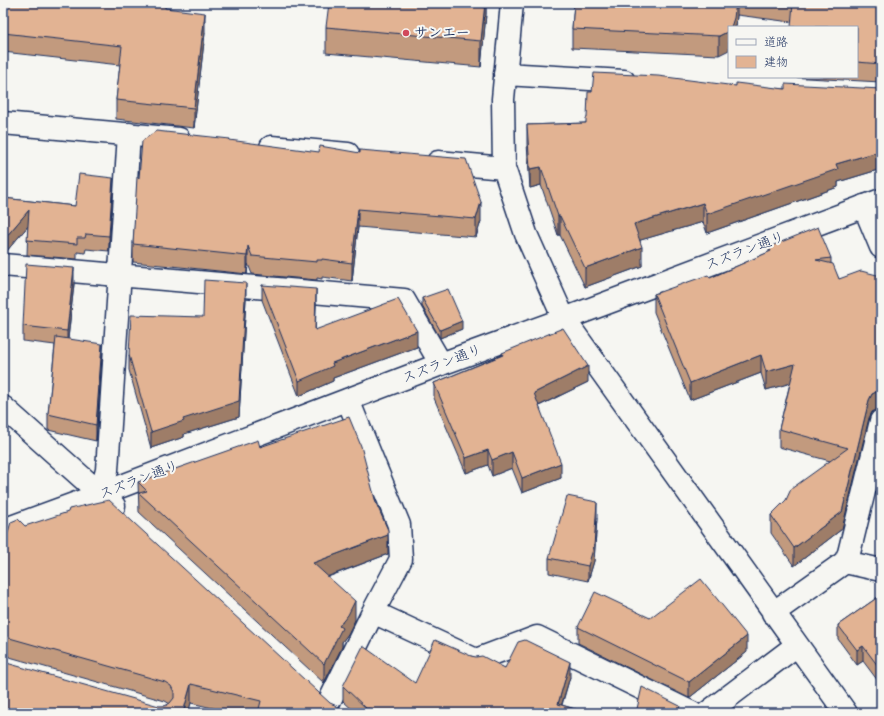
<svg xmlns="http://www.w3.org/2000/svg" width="884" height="716" font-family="Mynerve,'Klee One',sans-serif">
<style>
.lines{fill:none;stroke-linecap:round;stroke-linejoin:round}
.minor-casing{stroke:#1b2f5e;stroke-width:25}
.tertiary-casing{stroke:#1b2f5e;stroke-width:25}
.minor{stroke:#f6f6f2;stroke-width:22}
.tertiary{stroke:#f6f6f2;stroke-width:22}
.wall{fill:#c29a7e;stroke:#1b2f5e}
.shaded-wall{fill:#9e7d67;stroke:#1b2f5e}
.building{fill:#e2b393;stroke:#1b2f5e}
.poi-dot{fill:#d1495b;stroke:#f6f6f2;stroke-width:1.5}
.labels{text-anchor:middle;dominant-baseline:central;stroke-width:4;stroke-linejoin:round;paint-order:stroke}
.poi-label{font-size:14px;font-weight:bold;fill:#1b2f5e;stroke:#f6f6f2;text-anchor:start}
.street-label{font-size:14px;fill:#1b2f5e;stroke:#f6f6f2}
</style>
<rect width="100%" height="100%" fill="#f6f6f2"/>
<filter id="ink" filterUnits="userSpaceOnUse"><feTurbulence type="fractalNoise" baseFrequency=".025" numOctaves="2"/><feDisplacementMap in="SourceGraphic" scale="8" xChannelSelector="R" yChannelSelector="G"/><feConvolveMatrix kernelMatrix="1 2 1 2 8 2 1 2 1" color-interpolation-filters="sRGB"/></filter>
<g filter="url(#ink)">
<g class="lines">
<defs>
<path id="minor" d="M512 3 503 99 504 168 526 234 564 319 846 713
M505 74 624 81
M3 123 179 139
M271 147 348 154
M438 162 504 168
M864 206 881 247
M3 265 404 300 441 364
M348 400 399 525 401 559 373 612
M3 407 114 506
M101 494 107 470 129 134
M845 562 849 553 881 421
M773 613 845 562 881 570
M328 704 373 612 476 660 537 637 692 713
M707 713 797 645"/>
<path id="tertiary" d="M3 530 101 494 441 364 564 319 881 200"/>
</defs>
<!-- minor casing -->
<use href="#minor" class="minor-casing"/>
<!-- tertiary casing -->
<use href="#tertiary" class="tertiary-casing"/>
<!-- minor -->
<use href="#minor" class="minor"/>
<!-- tertiary -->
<use href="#tertiary" class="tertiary"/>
</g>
<!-- wall -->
<path class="wall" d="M3 3 165 8 205 33 194 128 116 119V100L120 65 3 52Z
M486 3V14L481 67 326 53V27Z
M574 3H881V82L788 77H857V27L791 22 737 15 736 27H729L719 55 572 48V29Z
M736 86 785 89H881V169L838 182V187L707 233 703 222 640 240 642 266 585 287 560 235H558L541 185 530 188 527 144V125L586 123 587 118Z
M230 140 481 221 476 237 358 227 352 281 322 277V279L317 278V280L252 274 248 264 247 274 133 262V244L139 178Z
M113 193 109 251 86 249 85 253 77 252V259L27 255 28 226 5 253H3V198L75 206Z
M769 247 831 258V263L839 279 881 276V409H878L872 412 869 418 842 529 794 566 771 533V515L830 461 779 447V429L790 383 766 390 761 373 690 400 654 312V294L710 278 769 252Z
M74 284 68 339 102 359 96 441 48 430V414L55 345 23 341V326Z
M262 285 316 305 315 330 417 347 333 378V381L299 396 262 300Z
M422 298 462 329 440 338 422 306Z
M246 299 239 417 184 434V437L151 448 129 370V355L203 317Z
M502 353 588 382 539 406 561 478 522 493 512 468 492 476 488 465 466 473 434 398V383L502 355Z
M260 447 376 503 388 554 328 577 355 620 348 634 342 642V647L324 683 139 512 138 482Z
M597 518 594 561 588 581 549 573V558Z
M25 526 337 713H234L191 703 188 713H3L165 706 170 704 165 701 6 656H3V549Z
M881 595V685L863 661 857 665 838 639V625Z
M650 618 747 652 689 698 578 643V627Z
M471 656 505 668 570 677 562 705 588 713H356L343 701V686L415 683Z"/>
<!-- shaded-wall -->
<path class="shaded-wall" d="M485 3H486V14L481 67V41Z
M736 3H737V15L736 27H731Z
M205 13V33L194 128V108Z
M729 31V50L719 55V36Z
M881 151V169L838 182V187L707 233V214L836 164Z
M541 167V185L530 188V169Z
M113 178V193L109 251V236Z
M481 202V221L476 237V219Z
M703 203V222L634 242V224Z
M358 209V227L352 281V263Z
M29 210V225L5 253V238Z
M558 216H560V235H558Z
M248 246V264L247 274V256Z
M642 247V266L585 287V268Z
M74 268V284L67 347V331Z
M246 283V299L239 417 184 434V437L151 448V432L183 419Z
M316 289V305L315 346V330Z
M462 321V329L440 338V330Z
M417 331V347L333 378V381L299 396V381L332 363Z
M102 344V359L96 441V425Z
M761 355V373L690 400V383Z
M795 364V382L766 390V372Z
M588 366V382L534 408V393Z
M878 391V409L872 412 869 418 842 529 794 566V548L842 512 869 400 872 394Z
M488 450V465L466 473V458Z
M512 452V468L492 476V460Z
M561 463V478L522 493V478Z
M597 502V518L594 561 588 581V566Z
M388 535V554L313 582V563Z
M355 601V620L348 634 342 642V647L324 683V664L339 626Z
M747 636V652L689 698V682Z
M863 646V661L857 665V650Z
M570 662V677L559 713 558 704Z
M191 684V703L188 713H183Z"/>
<!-- building -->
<path class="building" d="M3 3H149L165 5V8L205 13 194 108 116 100 122 46 3 33Z
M329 3H485L481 41 326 27Z
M574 3H736L734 18 731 27H729V31L719 36 572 29Z
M791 3H881V64L857 62V27H791L793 3Z
M594 73 658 76 736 86V83L785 89V84L881 89V151L836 164 838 169 707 214 703 203 634 224 642 247 585 268 560 216H558L541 167 530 169 527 125 586 123V118H587L588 92H592Z
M156 131 230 139 229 140 319 152 320 146 360 153V150L466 159 481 202 476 219 358 209 352 263 322 259V260H317V262L252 256 248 246 247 256 133 244 137 177 139 178 142 141Z
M79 174 113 178 109 236 86 234 85 238H77V244L27 240 29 210 5 238H3V198L75 206Z
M818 227 831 258 816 260 833 264 839 279 861 271 881 276V391H878L872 394 869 400 842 512 794 548 771 515 786 500 791 489 848 448 779 429 795 364 766 372 761 355 690 383 654 294 708 275 710 278 771 251 769 247Z
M26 264 74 268 67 331 23 326Z
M204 280 246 283 239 401 183 419 184 421 151 432 129 355 131 315 203 317Z
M262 285 316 289 315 330 398 299 417 331 332 363 333 366 299 381Z
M448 289 462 321 440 330 422 298Z
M563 328 588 366 534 393 561 463 522 478 512 452 492 460 488 450 466 458 434 383 503 355 502 353Z
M56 337 102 344 96 425 48 414Z
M349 417 361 446 376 503 388 530V535L313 563 355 601 348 615 339 626 342 628 324 664 139 493 147 491 138 482 258 440 260 447Z
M567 496 597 502 594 546 588 566 549 558Z
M109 500 330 703 337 706 336 713H258L261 701 191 684 183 713H3V662L159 706H165L170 703 174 698V692L171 686 165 682 6 637H3V549L11 522 18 519 25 526 68 512 69 509Z
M701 579 747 636 689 682 578 627 595 592 650 618Z
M881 595V670L863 646 857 650 838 625Z
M435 640 471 656 476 657 482 656 505 668 518 642 525 640 570 662 558 704 588 713H374L368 708 367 709 343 686 363 646 415 683Z
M642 687 680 706 678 713H636Z"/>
</g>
<!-- markers -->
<circle class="poi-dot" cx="406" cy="33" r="4"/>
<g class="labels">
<!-- poi labels -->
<g class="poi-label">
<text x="414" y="33">サンエー</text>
</g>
<!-- street labels -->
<g class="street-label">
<text transform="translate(745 251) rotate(-21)">スズラン通り</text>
<text transform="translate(442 364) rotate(-21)">スズラン通り</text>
<text transform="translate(139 480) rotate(-21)">スズラン通り</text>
</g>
</g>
<!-- margin -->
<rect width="884" height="716" fill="none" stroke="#f6f6f2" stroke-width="16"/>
<rect x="8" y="8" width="868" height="700" fill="none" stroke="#1b2f5e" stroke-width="1.5" filter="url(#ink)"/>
<!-- legend -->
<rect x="728" y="26" width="130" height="52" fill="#f6f6f2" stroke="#9ea6b7"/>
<rect x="736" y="39" width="20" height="6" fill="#f6f6f2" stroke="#9ea6b7"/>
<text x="764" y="46" font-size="12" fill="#1b2f5e">道路</text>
<rect x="736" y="56" width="20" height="12" fill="#e2b393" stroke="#9ea6b7"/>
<text x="764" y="66" font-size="12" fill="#1b2f5e">建物</text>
</svg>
